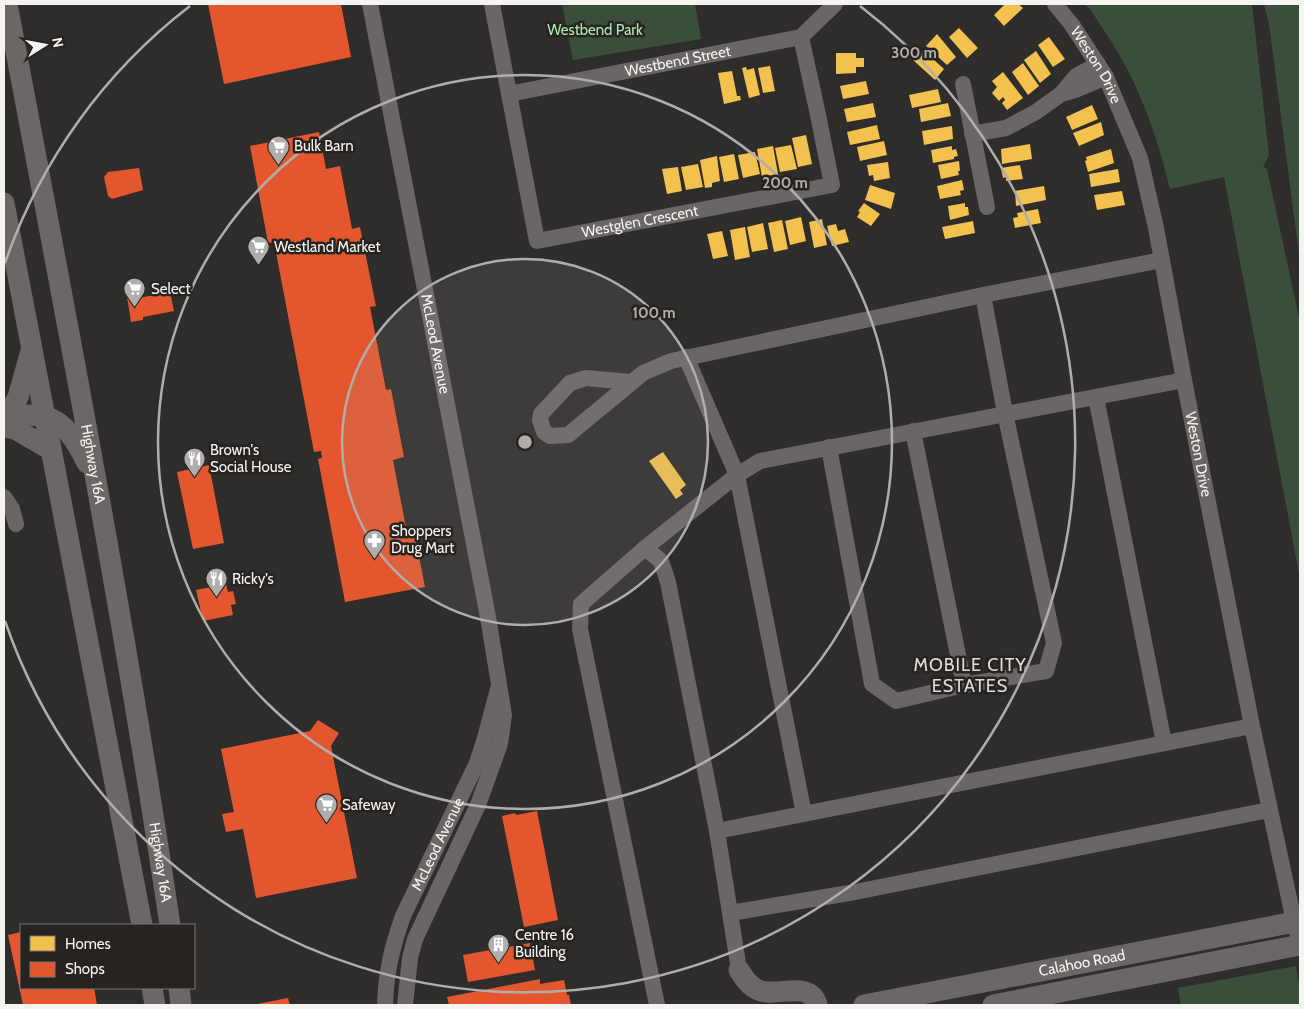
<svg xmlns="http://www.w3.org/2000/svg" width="1304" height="1009" font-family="Cabin,sans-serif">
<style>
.green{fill:#3b4e3c}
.homes{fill:#f2c14e}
.shops{fill:#e4572e}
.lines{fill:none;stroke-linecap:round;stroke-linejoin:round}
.minor{stroke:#6b6566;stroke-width:16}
.major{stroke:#6c6666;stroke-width:21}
.ring{fill:none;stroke:#b0aeac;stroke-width:2.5}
.labels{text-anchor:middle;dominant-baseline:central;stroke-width:5;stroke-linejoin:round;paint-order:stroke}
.park-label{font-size:15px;fill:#ade7b4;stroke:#272420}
.street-label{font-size:15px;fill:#f6f4f1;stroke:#272420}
.poi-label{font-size:15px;fill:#f6f4f1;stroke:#272420;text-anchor:start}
.quarter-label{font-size:18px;letter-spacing:1px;fill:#e0dbd6;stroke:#272420}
.centre{fill:#b0aeac;stroke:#272420;stroke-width:2.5}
.ring-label{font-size:15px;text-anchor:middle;font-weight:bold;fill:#b0aeac;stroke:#272420;stroke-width:5;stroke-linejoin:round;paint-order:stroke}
</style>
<rect width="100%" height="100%" fill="#2f2d2b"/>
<!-- green -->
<path class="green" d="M562 4H695L701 39 573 60Z
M1085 4H1252L1269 155 1263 167 1267 169 1300 322V579L1224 177 1170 189C1157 134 1137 79 1105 32 1099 23 1093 12 1085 4Z
M1264 4H1300V262L1269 24Z
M1296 966 1300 989V1005H1181L1178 988Z"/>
<!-- homes -->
<path class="homes" d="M1005 4H1018L1023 8 1004 26 994 15Z
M959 28 978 48 967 58 949 37Z
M937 34 956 57 947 65 926 46Z
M1049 37 1065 59 1053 67 1038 45Z
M923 50 944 69 935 80 913 60Z
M1036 51 1051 74 1040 83 1024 60Z
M836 53H856V58H864V67H856V73L836 74Z
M1023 63 1039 86 1028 95 1012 72Z
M770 66 775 91 763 93 758 68Z
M746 67 747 70 754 68 760 95 749 98 742 68Z
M732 71 737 96H740L741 100 724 104 718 73Z
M1003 72 1023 98 1007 110 1002 103 1005 100 1003 97 999 101 992 93 997 87 992 81Z
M866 81 869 94 843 99 840 86Z
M938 89 941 102 912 108 909 95Z
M873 103 876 117 847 122 844 109Z
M948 103 951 116 921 122 919 109Z
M1092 105 1098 119 1072 130 1066 117Z
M1101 122 1104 135 1079 146 1073 133Z
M877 125 880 139 850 145 847 132Z
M952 126 953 139 924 145 922 131Z
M806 135 812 164 798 167 792 138Z
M884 141 887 155 860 161 857 147Z
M1030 144 1032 159 1002 164 1001 149Z
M791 145 797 169 780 172 775 148Z
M773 146 778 174 762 177 757 149Z
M952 146V150L956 149 958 156 954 157V159L933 163 931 150Z
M1111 149 1114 163 1088 172 1085 161 1087 160 1086 157Z
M755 152 760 174 743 178 738 155Z
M734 154 739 179 724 182 719 157Z
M717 156 720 181 712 183V187L705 188 700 160Z
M959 161 960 171H958L959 175 941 179 938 165Z
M888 162 890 178 874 181 873 175 869 176 867 165Z
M698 164 703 187 686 190 681 167Z
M1020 165 1023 179 1006 181V177L1003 178 1001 168Z
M678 167 682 191 667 194 662 169Z
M1118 169 1120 182 1091 187 1089 174Z
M962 180 964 190 960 191 961 195 940 199 937 186Z
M870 185 895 193 891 209 865 200Z
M1044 186 1046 200 1016 206 1015 191Z
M1122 191 1125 205 1097 210 1094 195Z
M864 203 880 214 871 226 857 217 860 212 858 211Z
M965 203V207H968L969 215 950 220 948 206Z
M1038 209 1041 223 1015 228 1013 218 1018 217 1017 213Z
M801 217 806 241 790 245 785 221Z
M822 219 827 245 814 248 809 222Z
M782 220 788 249 774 252 768 223Z
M973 221 975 233 945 239 942 227Z
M763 223 768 249 752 252 747 227Z
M836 224 838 231 845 229 849 242 832 246 827 226Z
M745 227 750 257 735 260 730 230Z
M722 231 728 256 713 259 707 234Z
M663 452 686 485 680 490 683 494 676 499 649 461Z"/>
<!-- shops -->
<path class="shops" d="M208 4H341L351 57 224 84Z
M319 132 326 169 340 166 352 229 360 227 376 306 370 307 386 390 391 389 404 457 393 460 407 533 414 531 425 587 345 602 318 459 322 458 321 451 314 452 274 242 268 243 250 146Z
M139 168 143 190 112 199 108 196 104 177 108 172Z
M170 292 174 311 143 317V320L131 322 127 297 139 294V298Z
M209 465 224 543 193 549 177 472Z
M226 584 228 592 233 591 236 604 231 605 233 615 203 621 196 590Z
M318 720 339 733 331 746 357 878 256 898 243 829 226 832 222 814 234 812 221 749 310 731Z
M537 811 558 920 524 927 502 816 515 813 516 815Z
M21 932V988H94L97 1005H23L8 935Z
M530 943 535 970 468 982 463 955Z
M540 979V984L564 980 567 995H569L571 1005H449L447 997Z
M288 998 290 1005H257V1004Z"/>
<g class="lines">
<!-- minor -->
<g class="minor">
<path id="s1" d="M370 4 488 617 504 715 500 744 478 805 415 939 410 958 405 1005"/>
<path id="s2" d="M492 4 537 241 832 185 817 110 801 37"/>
<path id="s3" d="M1055 4 1072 25 1106 77 1140 158 1156 228 1184 380 1252 726 1292 912 1300 943"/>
<path d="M963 84 987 207"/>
<path id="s4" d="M509 94 801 37 835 4"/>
<path d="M1061 94 1075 90 1106 77"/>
<path d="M972 134 1006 128 1036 112 1061 94 1076 76 1098 64"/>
<path d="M686 357 737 475 804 814"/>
<path d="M630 382 586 378 570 383 541 414 540 420 544 432 550 436 568 435 643 373 671 361 983 295 1162 260"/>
<path d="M1096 397 1164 743"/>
<path d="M913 431 964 685"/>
<path d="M829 447 872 684 896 701 964 685 1046 671 1054 643 1005 413 983 295"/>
<path d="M4 497 12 509 16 524"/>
<path d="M645 548 661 561 668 582 717 831 739 970"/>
<path d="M717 831 1252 726"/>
<path d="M730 913 855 892 1269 810"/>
<path id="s5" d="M385 1005C386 972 392 947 403 916L477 763 485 738 498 689"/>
<path d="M657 1005 580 629 581 604 645 548 737 475 760 461 1184 380"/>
</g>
<!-- major -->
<g class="major">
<path id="s6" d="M7 4C65 310 124 617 170 925"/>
<path d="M4 203 142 925"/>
<path d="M4 413 14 405 18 397 31 351"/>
<path d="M4 418C52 409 66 420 87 463"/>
<path d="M4 427 15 429 51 450"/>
<path d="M739 970C744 978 749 986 758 990 777 998 810 979 817 1005"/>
<path d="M152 988 155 1005"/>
<path d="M179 988 181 1005"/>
<path id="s7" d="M864 1005 1300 921"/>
<path d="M993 1005 1300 945"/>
</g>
</g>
<!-- distance rings -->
<circle cx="525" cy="442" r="183" fill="#b0aeac" fill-opacity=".12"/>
<g class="ring">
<circle cx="525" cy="442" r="183"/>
<circle cx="525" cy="442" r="367"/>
<path d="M5 263A550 550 0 0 1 190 6M860 6A550 550 0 1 1 5 621"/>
</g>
<!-- icons -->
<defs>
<symbol id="supermarket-pin" viewBox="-11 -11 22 30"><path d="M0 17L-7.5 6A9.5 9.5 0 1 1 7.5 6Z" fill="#b0aeac" stroke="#272420"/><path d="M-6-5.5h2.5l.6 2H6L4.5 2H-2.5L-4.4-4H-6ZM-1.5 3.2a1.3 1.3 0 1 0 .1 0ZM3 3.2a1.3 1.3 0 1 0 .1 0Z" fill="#fff"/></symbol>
<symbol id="restaurant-pin" viewBox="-11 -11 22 30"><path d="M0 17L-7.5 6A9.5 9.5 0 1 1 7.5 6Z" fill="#b0aeac" stroke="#272420"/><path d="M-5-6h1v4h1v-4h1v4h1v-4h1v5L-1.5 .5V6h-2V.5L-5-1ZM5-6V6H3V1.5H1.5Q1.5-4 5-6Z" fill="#fff"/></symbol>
<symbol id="pharmacy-pin" viewBox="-11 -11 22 30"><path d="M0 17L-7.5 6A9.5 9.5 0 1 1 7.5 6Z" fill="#b0aeac" stroke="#272420"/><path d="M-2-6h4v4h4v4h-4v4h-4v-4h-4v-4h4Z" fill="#fff"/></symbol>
<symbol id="building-pin" viewBox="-11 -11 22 30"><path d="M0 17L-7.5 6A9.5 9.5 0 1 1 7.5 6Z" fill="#b0aeac" stroke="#272420"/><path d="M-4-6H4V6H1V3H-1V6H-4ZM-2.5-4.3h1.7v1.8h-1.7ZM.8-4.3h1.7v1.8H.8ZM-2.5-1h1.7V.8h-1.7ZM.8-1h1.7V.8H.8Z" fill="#fff"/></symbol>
</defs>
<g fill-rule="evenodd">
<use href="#supermarket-pin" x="266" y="134" width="25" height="34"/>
<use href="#supermarket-pin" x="246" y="234" width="25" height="34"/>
<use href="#supermarket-pin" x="122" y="276" width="25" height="34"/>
<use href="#restaurant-pin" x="182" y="446" width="25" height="34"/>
<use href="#pharmacy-pin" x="362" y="528" width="25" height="34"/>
<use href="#restaurant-pin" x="204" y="566" width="25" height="34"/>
<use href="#supermarket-pin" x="314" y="792" width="25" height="34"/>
<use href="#building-pin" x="486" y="932" width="25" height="34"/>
</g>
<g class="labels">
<!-- park labels -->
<g class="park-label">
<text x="595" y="30">Westbend Park</text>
</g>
<!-- street labels -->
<g class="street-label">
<text stroke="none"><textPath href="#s4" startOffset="172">Westbend Street</textPath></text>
<text stroke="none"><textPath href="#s3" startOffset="74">Weston Drive</textPath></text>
<text stroke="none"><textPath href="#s2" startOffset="346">Westglen Crescent</textPath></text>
<text stroke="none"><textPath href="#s1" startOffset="346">McLeod Avenue</textPath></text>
<text stroke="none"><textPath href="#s3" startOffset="479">Weston Drive</textPath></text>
<text stroke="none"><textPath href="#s6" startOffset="468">Highway 16A</textPath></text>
<text stroke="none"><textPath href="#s5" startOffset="171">McLeod Avenue</textPath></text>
<text stroke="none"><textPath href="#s6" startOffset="872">Highway 16A</textPath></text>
<text stroke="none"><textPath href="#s7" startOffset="222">Calahoo Road</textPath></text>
</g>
<!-- poi labels -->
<g class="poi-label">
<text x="294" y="146">Bulk Barn</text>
<text x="274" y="247">Westland Market</text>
<text x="151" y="289">Select</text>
<text x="210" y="450">Brown's<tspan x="210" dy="17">Social House</tspan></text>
<text x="391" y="531">Shoppers<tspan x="391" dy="17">Drug Mart</tspan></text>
<text x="232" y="579">Ricky's</text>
<text x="342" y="805">Safeway</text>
<text x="515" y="935">Centre 16<tspan x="515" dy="17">Building</tspan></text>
</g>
<!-- quarter labels -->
<g class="quarter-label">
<text x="970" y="665">MOBILE CITY<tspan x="970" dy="21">ESTATES</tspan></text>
</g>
</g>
<circle cx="525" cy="442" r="8" class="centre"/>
<g class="ring-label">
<text x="914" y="58">300 m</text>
<text x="785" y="188">200 m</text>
<text x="654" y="318">100 m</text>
</g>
<!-- border -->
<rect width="1304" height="1009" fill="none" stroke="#f6f4f1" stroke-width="10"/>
<!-- legend -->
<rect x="20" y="924" width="175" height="65" fill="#272420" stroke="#7a7774"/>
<rect x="30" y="936" width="25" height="15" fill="#f2c14e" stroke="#7a7774"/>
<text x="65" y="949" font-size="15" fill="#f6f4f1">Homes</text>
<rect x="30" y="962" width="25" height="15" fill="#e4572e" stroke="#7a7774"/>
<text x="65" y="974" font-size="15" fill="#f6f4f1">Shops</text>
<!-- north arrow -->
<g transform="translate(45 45) rotate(79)" stroke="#272420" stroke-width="4" paint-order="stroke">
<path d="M0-4L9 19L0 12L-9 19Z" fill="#f6f4f1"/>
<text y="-8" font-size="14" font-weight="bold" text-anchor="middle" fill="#f6f4f1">N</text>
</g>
</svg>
